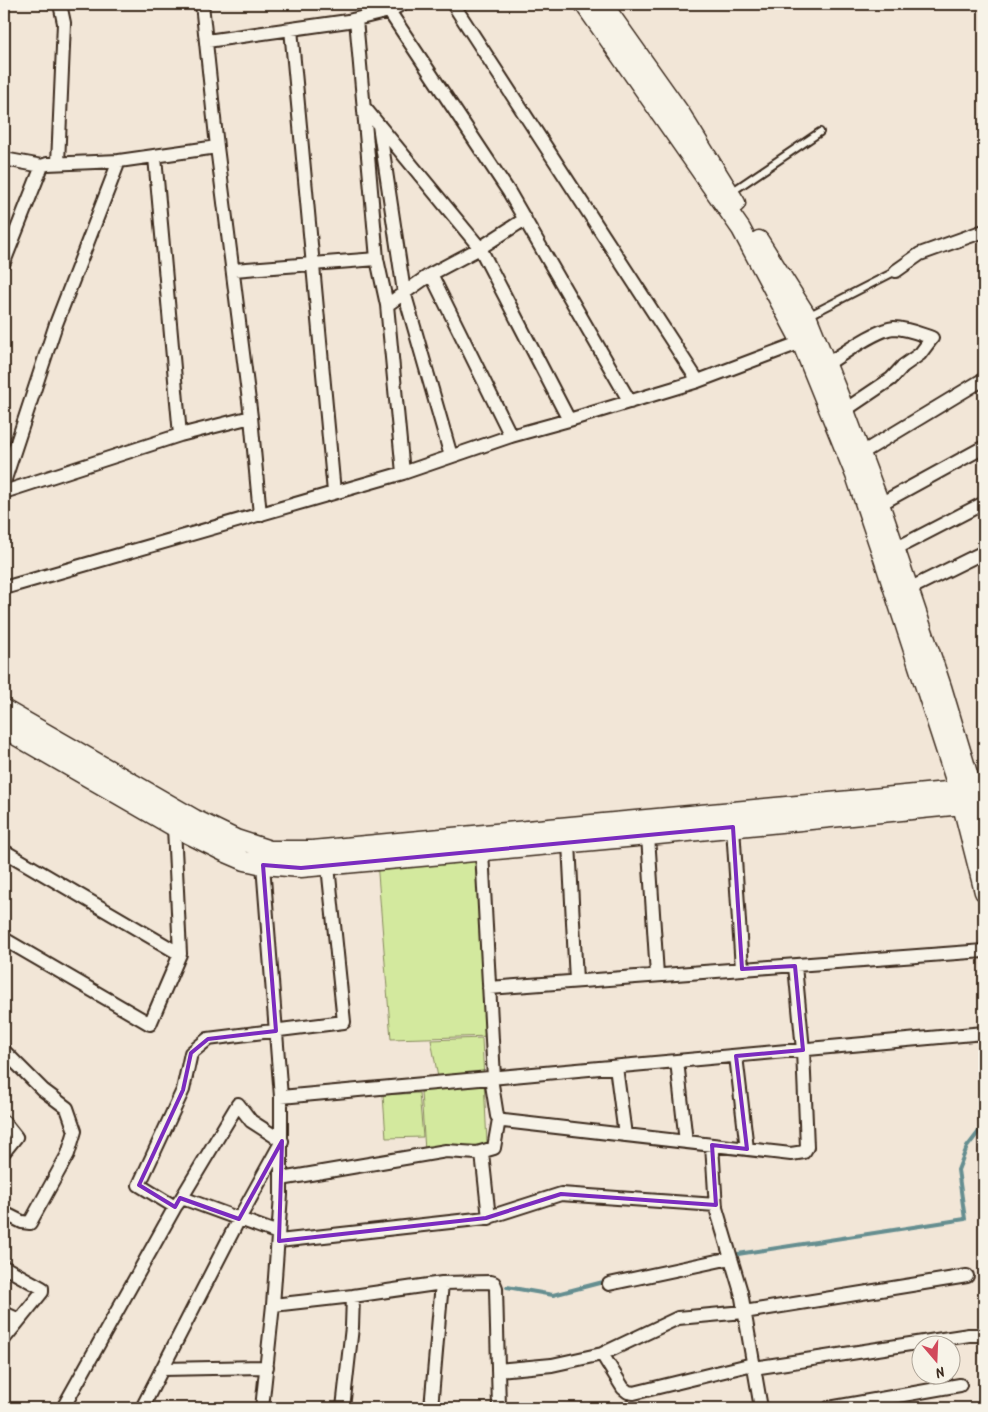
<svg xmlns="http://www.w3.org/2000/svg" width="988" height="1412" font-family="Kalam,sans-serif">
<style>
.green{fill:#d3e99e;stroke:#878a5e}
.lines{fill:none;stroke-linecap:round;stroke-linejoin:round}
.stream{stroke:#658e90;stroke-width:4}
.lane-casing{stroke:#3b2a1e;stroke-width:10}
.street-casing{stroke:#3b2a1e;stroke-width:16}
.secondary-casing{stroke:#3b2a1e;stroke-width:21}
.lane{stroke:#f7f3e8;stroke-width:6}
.street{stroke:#f7f3e8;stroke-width:12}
.secondary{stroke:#f7f3e8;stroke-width:18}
.marked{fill:none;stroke:#7b2cbf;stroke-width:4;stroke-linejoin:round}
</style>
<rect width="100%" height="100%" fill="#f2e6d7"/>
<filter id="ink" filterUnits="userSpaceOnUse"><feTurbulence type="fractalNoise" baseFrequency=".02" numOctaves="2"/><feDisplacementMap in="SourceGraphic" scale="10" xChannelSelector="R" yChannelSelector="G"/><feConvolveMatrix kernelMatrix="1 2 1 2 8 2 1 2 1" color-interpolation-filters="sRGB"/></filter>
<g filter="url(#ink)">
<!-- green -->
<path class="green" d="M482 851 492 1036 391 1039 377 861Z
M482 1038 487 1144 425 1151 421 1092 440 1088 431 1040Z
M419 1093 423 1137 386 1138 383 1095Z"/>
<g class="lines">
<!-- stream -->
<path class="stream" d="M738 1254 965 1219 958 1170 967 1147 984 1125
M507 1287 553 1295 607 1281"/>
<defs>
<path id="lane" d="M730 193 820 132
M808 316 896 271"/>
<path id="street" d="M202 4 217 147 251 417 260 515
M453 4 698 381
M389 11 509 192 630 402
M356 19 377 259 387 305 403 473
M291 29 334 492
M207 41 348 21 389 11 402 4
M364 107 480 248 569 420
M379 125 404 292 451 456
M155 157 180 435
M4 159 42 166
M58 163 64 23 60 4
M4 262 42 166 47 164 119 161
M234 270 377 259
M896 271 920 254 984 231
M431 274 511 436
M387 305 431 274 480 248 525 219
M827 364C843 354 877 329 894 328 907 328 920 334 932 338L920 354 903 366 891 379 845 410
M860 454 984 379
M4 482 56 324 119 161 217 147
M4 492 180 435 251 417
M880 504 984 447
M895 549 984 503
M4 588 403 473 511 436 569 420 698 381 807 340
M909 589 984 552
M174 827 180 954
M733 827 742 969
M648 836 657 975
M569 843 576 981
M4 851 180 954 150 1024 4 939
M482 851 494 1078
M263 865 281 1097V1195L273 1305
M489 988 984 951
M4 1051 43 1090 67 1108 75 1131 68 1154 30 1223 22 1222 4 1213
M736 1056 747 1149
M677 1061 686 1142
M616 1067 625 1135
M491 1078 497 1116 499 1119 504 1121 791 1154 804 1152 807 1147 803 1050 795 966
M281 1097 984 1033
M4 1122 16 1137 4 1152
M712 1145 716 1208 741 1292 761 1408
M482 1153 489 1218
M281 1179 446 1151 477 1153 494 1148 499 1119
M181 1199H185L278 1233
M175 1207 139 1185 183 1090 191 1053 208 1039 344 1022 328 866
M279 1241 486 1218 561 1194 716 1205
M4 1267 42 1288V1292L4 1339
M609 1284 731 1258
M4 1313 19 1320
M602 1354 623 1388 628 1392 634 1393 753 1364
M754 1368 969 1335H984
M163 1369 267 1367
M498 1370 552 1365 602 1354 678 1318 744 1312 967 1276
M63 1408 175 1207 181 1199 238 1104 251 1121 282 1141 239 1219 142 1408
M262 1408 273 1305 353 1296 442 1283 491 1282 494 1283 496 1288 499 1408
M343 1408 352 1327 353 1296
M431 1408 442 1283
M829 1408 960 1385"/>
<path id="secondary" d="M584 4 741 229 801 342 855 475 882 555 957 786 984 892
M603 4 681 114 736 203
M759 240 807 316 839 395 880 504 909 589 942 687 984 827
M4 709 195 819 236 839 270 850H312L958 790 972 786
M4 729 174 827 224 852 245 861 263 865 301 868 648 836 962 805 977 801"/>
</defs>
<!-- lane casing -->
<use href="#lane" class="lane-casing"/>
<!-- street casing -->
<use href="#street" class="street-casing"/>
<!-- secondary casing -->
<use href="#secondary" class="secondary-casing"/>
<!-- lane -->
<use href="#lane" class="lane"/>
<!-- street -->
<use href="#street" class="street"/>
<!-- secondary -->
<use href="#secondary" class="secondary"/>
</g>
</g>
<!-- marked area -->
<path class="marked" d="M733 827 742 969 795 966 803 1050 736 1056 747 1149 712 1145 716 1205 561 1194 486 1218 279 1241 282 1141 239 1219 180 1198 175 1207 139 1185 183 1090 191 1053 208 1039 276 1031 263 865 301 868Z"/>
<!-- margin -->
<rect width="988" height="1412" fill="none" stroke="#f7f3e8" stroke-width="20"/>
<rect x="10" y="10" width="968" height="1392" fill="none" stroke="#3b2a1e" stroke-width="2" filter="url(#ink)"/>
<!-- north arrow -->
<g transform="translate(936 1360) rotate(161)"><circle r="24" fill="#f7f3e8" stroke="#aca397"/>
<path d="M0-4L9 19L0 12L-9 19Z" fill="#d1495b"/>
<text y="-8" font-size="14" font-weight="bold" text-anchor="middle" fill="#3b2a1e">N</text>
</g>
</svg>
